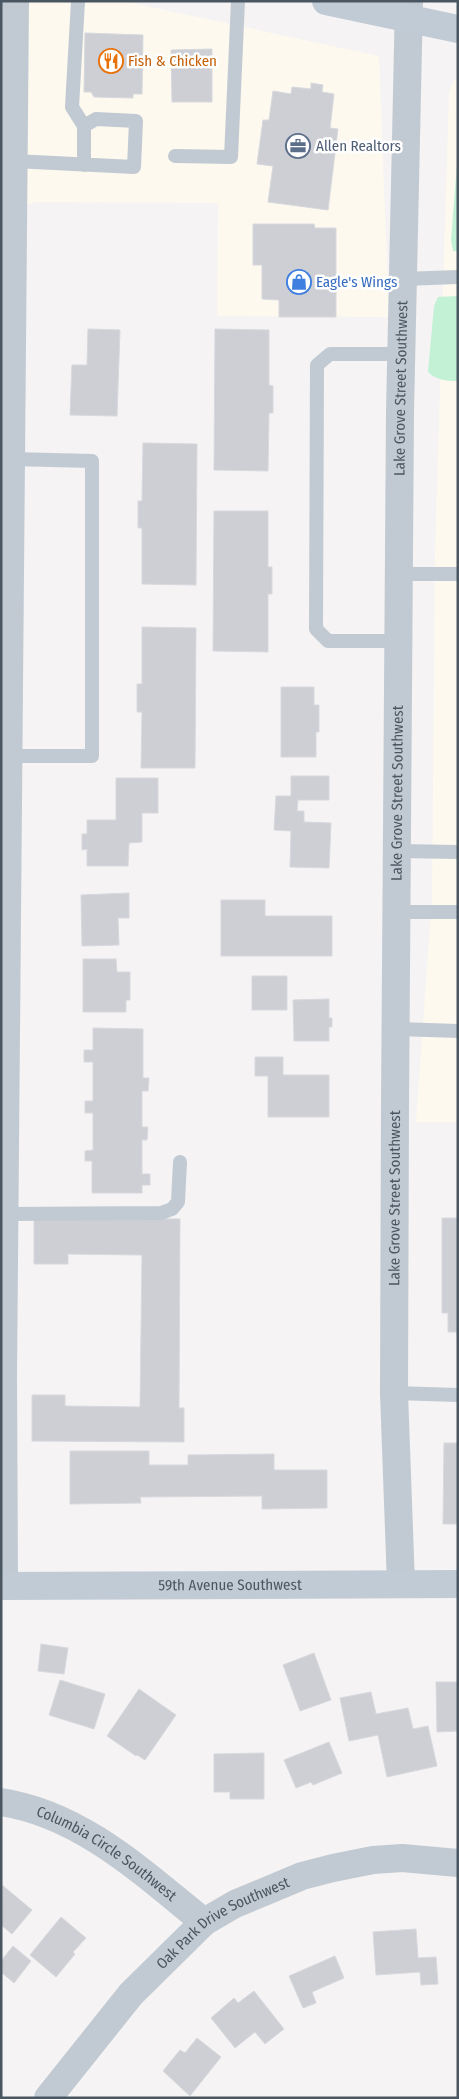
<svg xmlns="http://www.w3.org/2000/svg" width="459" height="2099" font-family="'Fira Sans Condensed',sans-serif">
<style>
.commercial{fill:#fdf9ef}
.green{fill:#c3f1d5}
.building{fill:#cdcfd5;stroke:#d7d9de}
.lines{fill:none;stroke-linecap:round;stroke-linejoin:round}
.lane{stroke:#c1cad2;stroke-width:14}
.street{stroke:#c1cad2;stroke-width:28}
.secondary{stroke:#c1cbd6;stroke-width:28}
.labels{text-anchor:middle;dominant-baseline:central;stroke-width:5;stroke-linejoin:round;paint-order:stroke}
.food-label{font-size:15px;fill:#c56008;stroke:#fff;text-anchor:start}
.service-label{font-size:15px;fill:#4e5e75;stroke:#fff;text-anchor:start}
.shop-label{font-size:15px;fill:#366cbe;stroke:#fff;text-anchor:start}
.street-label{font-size:15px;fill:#4a5661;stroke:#fff}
</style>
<rect width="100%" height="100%" fill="#f5f3f3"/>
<!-- commercial -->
<path class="commercial" d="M1 1H123L379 56 389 317 217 316 218 203 36 202 1 211Z
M458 78V1122H416L432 896 435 554 449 93 454 79Z"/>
<!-- green -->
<path class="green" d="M458 151V251H453L451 240Z
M458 296V381C446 381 436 380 428 372L434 306 438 297Z"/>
<!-- building -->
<path class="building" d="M85 33 143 35 142 94H133V98L94 97 91 92H84Z
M212 49V102H172L171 50Z
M311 83 323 85 322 92 334 94 330 128 338 129 328 210 268 202 273 166 257 164 263 120H269L273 91 291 94 292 87 311 89Z
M253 224H314L315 228H336V317H279V300L262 299V265H253Z
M88 329 120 330 117 416 70 415 72 365H87Z
M215 329 269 330V385L273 386V413H269L268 471 214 470Z
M143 443 197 444 196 585 142 584V528H138V501H142Z
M214 511H268V567H272V594H268V652L213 651Z
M142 627 196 628 195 768H141L142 712H137V684H142Z
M281 687H314V705H319V732H316V757H281Z
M291 776H329V800H298L297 811H304V822L331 823 329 868 290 867 291 831 274 830 276 796H291Z
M116 778H158V813H142V842L129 843 128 866H87V849L82 850V834H87V820H116Z
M129 893V918H118L119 945 82 946 81 895Z
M221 900H265V916H332V956H221Z
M83 959H116L117 972H130V1000H126V1012H83Z
M252 976H287V1010H252Z
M329 999V1018H332V1027H329V1041H294L293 1000Z
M93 1028 143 1029V1078H149L148 1091H142V1127H148L147 1140H142V1174H150V1185H142V1193H92V1161H85V1151L93 1150V1113H85V1101H93V1062H84V1050H93Z
M255 1057H283V1075H329V1117H268V1076H255Z
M34 1218 180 1219 179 1408H184V1442L32 1441V1395H65V1406L140 1407 142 1255 68 1254V1264H34Z
M442 1218H458V1355L457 1332H448V1313H442Z
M444 1443H458V1524H443Z
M70 1451H149V1465H188V1455L274 1454V1470H327V1508L262 1509V1496L140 1497 141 1503 70 1504Z
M41 1644 68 1648 64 1674 38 1671Z
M314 1653 331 1700 300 1711 283 1665Z
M60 1680 105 1694 94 1729 49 1715Z
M436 1682H458V1731L437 1732Z
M139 1689 176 1715 145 1760 137 1755 136 1756 107 1736Z
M371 1692 376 1714 408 1708 413 1729 428 1726 437 1766 387 1777 378 1735 349 1741 340 1698Z
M329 1742 342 1773 313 1785 311 1782 296 1788 284 1760Z
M264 1753V1799H230V1792H214V1754Z
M2 1885 32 1910 12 1934 1 1925Z
M61 1917 86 1938 73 1952 75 1954 56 1977 30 1955Z
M416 1929 418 1958 436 1957 438 1984 421 1985 420 1972 376 1975 373 1932Z
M13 1946 31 1961 14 1983 1 1972V1961Z
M335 1956 344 1978 312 1992 316 2003 303 2008 289 1976Z
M254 1991 284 2029 265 2044 255 2032 235 2048 211 2018 234 1998 238 2003Z
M197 2038 221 2057 190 2096 163 2071 180 2050 185 2053Z"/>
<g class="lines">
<!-- lane -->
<path class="lane" d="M78 1 72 107 84 126
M175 156 231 157 238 1
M14 161 134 167 136 121 96 119 84 126V165
M403 279 458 277
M399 574H458
M399 641H328L316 629 317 365 330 354H402
M9 756H92V461L11 459
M398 851 458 852
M397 912H458
M397 1029 458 1031
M5 1214 161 1213 172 1209 178 1202 180 1162
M394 1393 458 1395"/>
<!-- street -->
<g class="street">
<path id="s1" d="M401 1584 394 1393 395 1106 400 412 409 1"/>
<path d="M4 1586 3 1375 15 1"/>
<path id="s2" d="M1 1802C81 1814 143 1873 204 1922"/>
<path id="s3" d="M48 2098 131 1994 204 1922 235 1904 302 1876 333 1868 373 1860 402 1858 458 1863"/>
</g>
<!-- secondary -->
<g class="secondary">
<path d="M326 1 458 29"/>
<path id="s4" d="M1 1586 458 1584"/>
</g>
</g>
<!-- icons -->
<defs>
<symbol id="restaurant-ring" viewBox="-11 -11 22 22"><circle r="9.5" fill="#fff" stroke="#e8710a" stroke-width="1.5"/><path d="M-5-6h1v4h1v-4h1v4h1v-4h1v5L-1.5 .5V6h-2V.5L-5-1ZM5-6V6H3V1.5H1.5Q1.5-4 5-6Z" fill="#e8710a"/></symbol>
<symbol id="office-ring" viewBox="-11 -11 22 22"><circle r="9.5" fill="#fff" stroke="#5c6f8a" stroke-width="1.5"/><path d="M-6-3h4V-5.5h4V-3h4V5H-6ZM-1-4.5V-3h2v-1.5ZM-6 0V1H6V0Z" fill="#5c6f8a"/></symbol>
<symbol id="shop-ring" viewBox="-11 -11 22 22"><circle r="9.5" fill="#fff" stroke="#3f7fe0" stroke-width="1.5"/><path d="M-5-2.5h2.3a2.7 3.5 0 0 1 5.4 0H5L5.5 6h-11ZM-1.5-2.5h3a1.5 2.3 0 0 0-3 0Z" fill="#3f7fe0"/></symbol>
</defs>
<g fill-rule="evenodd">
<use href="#restaurant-ring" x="97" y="47" width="28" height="28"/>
<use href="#office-ring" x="284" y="132" width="28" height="28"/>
<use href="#shop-ring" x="285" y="268" width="28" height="28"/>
</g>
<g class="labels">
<!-- food labels -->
<g class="food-label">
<text x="128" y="61">Fish &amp; Chicken</text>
</g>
<!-- service labels -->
<g class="service-label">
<text x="316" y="146">Allen Realtors</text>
</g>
<!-- shop labels -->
<g class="shop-label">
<text x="316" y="282">Eagle's Wings</text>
</g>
<!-- street labels -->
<g class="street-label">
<text stroke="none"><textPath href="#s1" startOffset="1196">Lake Grove Street Southwest</textPath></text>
<text stroke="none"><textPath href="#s1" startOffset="791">Lake Grove Street Southwest</textPath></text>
<text stroke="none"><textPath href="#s1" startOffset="386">Lake Grove Street Southwest</textPath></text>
<text stroke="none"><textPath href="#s4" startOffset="229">59th Avenue Southwest</textPath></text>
<text stroke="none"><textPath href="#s2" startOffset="119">Columbia Circle Southwest</textPath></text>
<text stroke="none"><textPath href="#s3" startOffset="251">Oak Park Drive Southwest</textPath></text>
</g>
</g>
<!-- border -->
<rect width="459" height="2099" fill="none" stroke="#4a5661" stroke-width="5"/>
</svg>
